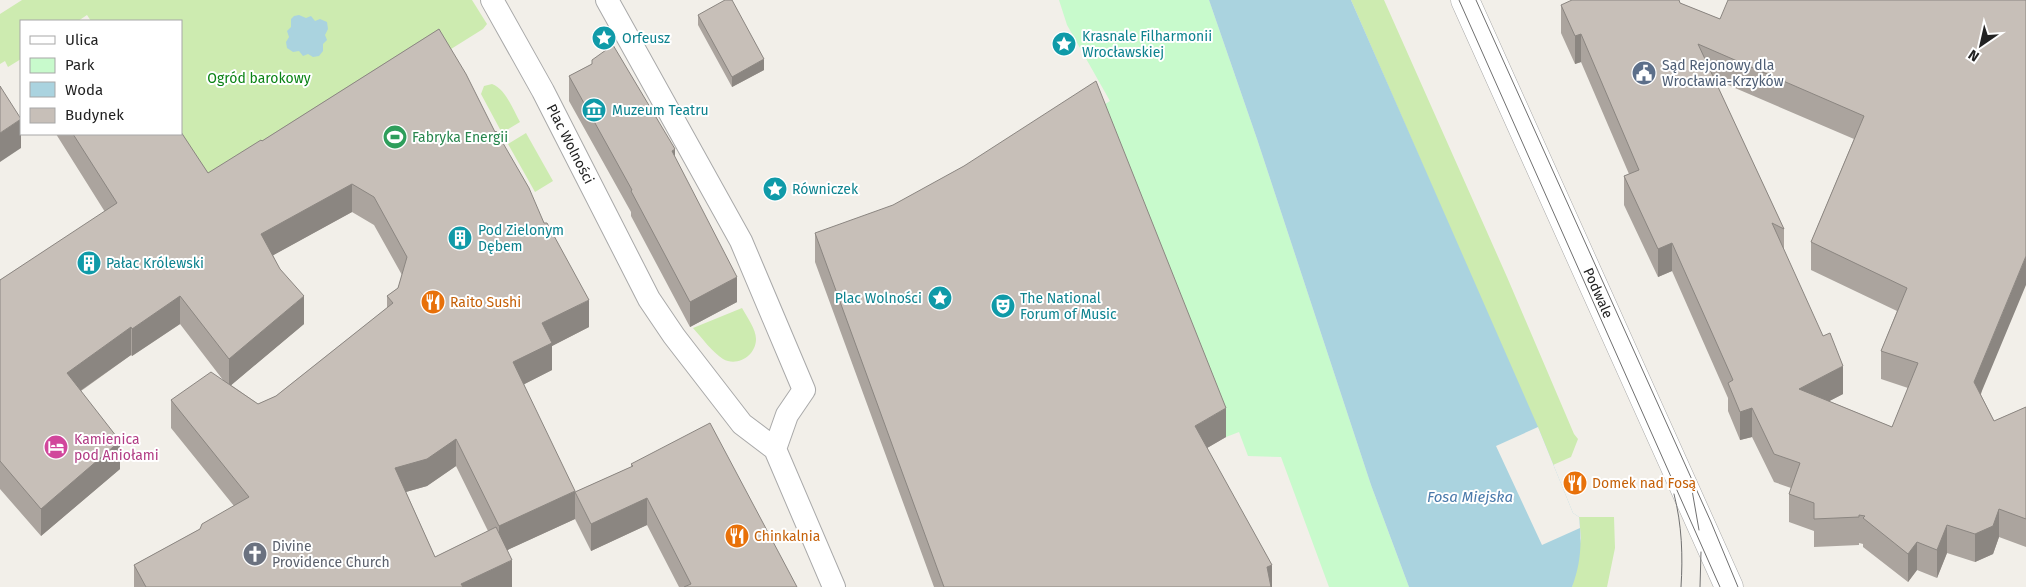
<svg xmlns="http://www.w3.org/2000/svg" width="2026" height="587" font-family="'Fira Sans',sans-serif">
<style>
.grass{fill:#cdebb0}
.park{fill:#c8facc}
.water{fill:#aad3df}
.pier{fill:#f2efe9}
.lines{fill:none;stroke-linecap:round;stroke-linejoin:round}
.pedestrian-casing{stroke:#a9a9a9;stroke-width:24}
.tertiary-casing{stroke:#a9a9a9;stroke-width:29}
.pedestrian{stroke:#fff;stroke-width:22}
.tertiary{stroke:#fff;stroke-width:28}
.tram{stroke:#707070;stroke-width:1}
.wall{fill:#aba49e;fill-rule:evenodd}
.shaded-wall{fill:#8b8681}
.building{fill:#c7bfb8;stroke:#8b8681;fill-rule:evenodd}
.labels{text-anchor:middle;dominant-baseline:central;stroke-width:4;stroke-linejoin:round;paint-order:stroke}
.culture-label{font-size:14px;fill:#0d838f;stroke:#fff;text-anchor:start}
.service-label{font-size:14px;fill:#4e5e75;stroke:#fff;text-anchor:start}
.park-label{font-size:14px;fill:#0c8416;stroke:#fff}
.leisure-label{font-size:14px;fill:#27864d;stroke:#fff;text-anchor:start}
.street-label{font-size:14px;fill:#222;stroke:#fff}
.food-label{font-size:14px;fill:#c56008;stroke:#fff;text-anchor:start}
.hotel-label{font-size:14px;fill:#b23c85;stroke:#fff;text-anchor:start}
.worship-label{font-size:14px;fill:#5b616d;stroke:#fff;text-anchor:start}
.water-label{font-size:15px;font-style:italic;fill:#4a7aab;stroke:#fff}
</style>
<rect width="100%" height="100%" fill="#f2efe9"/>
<!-- grass -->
<path class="grass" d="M22 0H472L487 24 483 29 208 201 181 134V21H91L87 15 78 21H21V59L8 67 5 61 0 64V14Z
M1351 0H1384L1507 277 1574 434 1578 439 1571 457 1553 465Z
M492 84C506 89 513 110 520 122L502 133 481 94 484 86Z
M526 133 553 181 535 192 508 144Z
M742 308C747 317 756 329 756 339 756 356 737 367 723 359 712 352 702 338 693 328Z
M1579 517H1614L1615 548 1607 587H1572L1581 538Z"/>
<!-- park -->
<path class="park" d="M1059 0H1209L1257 139 1371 485 1409 587H1329L1281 457 1248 456 1239 432 1226 437 1096 110 1110 101 1067 25Z"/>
<!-- water -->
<path class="water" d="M1209 0H1351L1538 427 1573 513 1579 517C1582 542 1581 563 1572 587H1409L1371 485 1257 139Z
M299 15 306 18 311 16 315 21 320 19 327 22 328 29 325 35 327 40 323 44V51L319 56 313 57 308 54 303 56 299 51 293 52 287 48 286 42 289 37 287 31 291 27V19L294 16Z"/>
<!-- pier -->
<path class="pier" d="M1538 427 1573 513 1579 517 1580 528 1542 545 1496 446Z"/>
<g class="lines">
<defs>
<path id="pedestrian" d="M492 0 543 91 649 299 674 336 742 424 775 449 834 587
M607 0 741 241 804 390 787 415 775 449"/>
<path id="tertiary" d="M1465 0 1729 587"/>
</defs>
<!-- pedestrian casing -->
<use href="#pedestrian" class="pedestrian-casing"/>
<!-- tertiary casing -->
<use href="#tertiary" class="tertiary-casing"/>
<!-- pedestrian -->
<use href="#pedestrian" class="pedestrian"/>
<!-- tertiary -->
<use href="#tertiary" class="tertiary"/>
<!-- tram -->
<path class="tram" d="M1459 0 1720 587
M1476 0 1711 522 1738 587
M1692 490 1699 530
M1674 494C1682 525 1683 556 1681 587
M1700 587 1701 552"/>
</g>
<!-- wall -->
<path class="wall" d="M2026 0 1981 395 1994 421 2026 407V547L1999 537 1993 554 1975 562 1947 553 1937 578 1917 570 1908 582 1863 547V544L1859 543V545L1814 547V531L1789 522V494L1791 488 1774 482 1752 437 1740 440 1728 411V398L1672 271 1658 277 1624 205V176L1629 174 1581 62 1575 64 1561 33V5L1680 3 1720 19ZM1714 79 1854 139 1811 242V270L1897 311 1881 351V379L1908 388 1892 427 1829 401 1843 394 1784 251V229Z
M698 15 764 70 732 87 698 25Z
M439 29 589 327 552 346V370L524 384 575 519 507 550 512 587H134V565L200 529 234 506 171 428V400L223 380 180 324 132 356 131 355 81 391 120 469 41 536 0 489V280L105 212 56 134H181L208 173 262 141ZM352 212 374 225 402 275 398 288 387 296V308L276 396 258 404 231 385 304 324 273 255ZM456 466 488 531 435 557 406 492 427 486Z
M592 60 675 157 737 302 690 327 631 216V212L569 101V76L592 64Z
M815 233 1226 437 1207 448 1272 587H934L815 262Z
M631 464 797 587H679L647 525 591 551 575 519V492L631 467Z"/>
<!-- shaded-wall -->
<path class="shaded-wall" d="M1581 34V62L1575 64V36Z
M764 59V70L732 87V77Z
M21 119V148L0 162V133Z
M675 149V174L672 151Z
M352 184V212L261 262V234Z
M1672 243V271L1658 277V249Z
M2026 256V285L1974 410V382Z
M737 277V302L690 327V302Z
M180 296V324L132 356V329Z
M304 296V324L229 387V359Z
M589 300V327L552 346V370L513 390V362L542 323Z
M131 327V355L67 400V373Z
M1843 366V394L1799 417V389Z
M1226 408V437L1195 455V426Z
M1752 408V437L1740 440V412Z
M456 439V466L427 486 395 495V468Z
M120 441V469L41 536V509Z
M575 491V519L499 554V526Z
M647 498V525L591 551V524Z
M1999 509V537L1993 554 1975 562V534Z
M1947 525V553L1937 578V550Z
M1917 542V570L1908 582V554Z
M512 560V587H461V584Z
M1272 565V587H1267V567Z"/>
<!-- building -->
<path class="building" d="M725 0H732L764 59 732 77 698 15Z
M1572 0H1679L1680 3 1720 19 1728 0H2026V256L1974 382 1994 421 2026 407V519L1999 509 1993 526 1975 534 1947 525 1937 550 1917 542 1908 554 1863 518 1865 516 1859 515V517L1814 519V503L1789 494 1800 463 1774 454 1752 408 1740 412 1728 383 1733 380 1672 243 1658 249 1624 176 1639 170 1581 34 1575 36 1561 5ZM1698 44 1864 116 1811 242 1907 288 1881 351 1918 363 1892 427 1799 389 1843 366 1830 333 1823 336 1772 223 1784 229Z
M439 29 466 74 495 132 496 131 529 188 544 223H547L589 300 542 323 552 343 513 362 575 491 499 526 456 439 427 459 395 468 435 557 496 527 512 560 461 584 463 587H146L134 565 200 529 202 524 249 497 171 400 211 372 258 404 276 396 393 303 387 296 398 288 407 257 374 197 352 184 261 234 280 269 304 296 229 359 180 296 132 329 131 327 67 373 120 441 41 509 0 461V280L117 203 73 134H181V132L208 173 261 140 262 141Z
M613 45 675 149 672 151 737 277 690 302 631 191 632 190 569 76 592 64V60Z
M1096 81 1226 408 1195 426 1272 565 1267 567 1271 587H944L815 233 893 205 964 166Z
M0 86 21 119 0 133Z
M710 423 797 587H684L691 584 647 498 591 524 575 492 633 466 631 464Z"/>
<!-- icons -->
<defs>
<symbol id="sight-disc" viewBox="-11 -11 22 22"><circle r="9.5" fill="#0f9aa8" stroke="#fff"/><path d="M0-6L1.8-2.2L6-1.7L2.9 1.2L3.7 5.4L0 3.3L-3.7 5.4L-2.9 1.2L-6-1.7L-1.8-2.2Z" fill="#fff"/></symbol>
<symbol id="civic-disc" viewBox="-11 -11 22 22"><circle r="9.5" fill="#5c6f8a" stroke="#fff"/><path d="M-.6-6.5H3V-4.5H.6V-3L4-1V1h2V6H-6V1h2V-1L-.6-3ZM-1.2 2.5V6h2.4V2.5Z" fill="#fff"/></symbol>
<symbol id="museum-disc" viewBox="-11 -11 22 22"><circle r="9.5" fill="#0f9aa8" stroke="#fff"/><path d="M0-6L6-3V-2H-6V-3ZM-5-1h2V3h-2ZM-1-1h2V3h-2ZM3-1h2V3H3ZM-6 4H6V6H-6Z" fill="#fff"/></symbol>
<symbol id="stadium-disc" viewBox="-11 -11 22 22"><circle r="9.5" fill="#2e9e5b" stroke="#fff"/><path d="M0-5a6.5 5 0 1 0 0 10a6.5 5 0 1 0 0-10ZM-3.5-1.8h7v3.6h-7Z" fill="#fff"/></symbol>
<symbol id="building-disc" viewBox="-11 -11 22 22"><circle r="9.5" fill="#0f9aa8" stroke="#fff"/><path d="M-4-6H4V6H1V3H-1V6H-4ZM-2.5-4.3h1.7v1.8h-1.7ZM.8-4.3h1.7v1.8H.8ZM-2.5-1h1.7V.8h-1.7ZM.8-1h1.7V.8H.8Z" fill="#fff"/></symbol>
<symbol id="restaurant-disc" viewBox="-11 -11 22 22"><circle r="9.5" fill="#e8710a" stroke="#fff"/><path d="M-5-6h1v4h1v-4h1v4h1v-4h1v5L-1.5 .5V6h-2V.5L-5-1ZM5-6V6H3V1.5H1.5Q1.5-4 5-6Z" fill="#fff"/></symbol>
<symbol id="theatre-disc" viewBox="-11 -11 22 22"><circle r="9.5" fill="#0f9aa8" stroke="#fff"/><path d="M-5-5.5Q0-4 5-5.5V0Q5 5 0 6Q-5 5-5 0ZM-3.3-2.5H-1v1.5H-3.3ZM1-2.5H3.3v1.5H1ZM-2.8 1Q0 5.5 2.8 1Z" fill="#fff"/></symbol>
<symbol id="hotel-disc" viewBox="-11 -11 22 22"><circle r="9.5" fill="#d1479c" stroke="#fff"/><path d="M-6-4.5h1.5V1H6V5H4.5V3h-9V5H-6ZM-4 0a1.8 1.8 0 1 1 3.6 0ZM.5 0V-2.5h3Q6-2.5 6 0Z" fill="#fff"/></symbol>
<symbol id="church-disc" viewBox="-11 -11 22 22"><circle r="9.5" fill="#6b7280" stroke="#fff"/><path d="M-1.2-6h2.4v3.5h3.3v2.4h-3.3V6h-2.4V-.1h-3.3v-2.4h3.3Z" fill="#fff"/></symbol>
</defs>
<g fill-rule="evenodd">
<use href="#sight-disc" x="590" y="24" width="28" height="28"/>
<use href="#sight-disc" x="1050" y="30" width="28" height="28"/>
<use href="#civic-disc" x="1630" y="59" width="28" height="28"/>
<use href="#museum-disc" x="580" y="96" width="28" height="28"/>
<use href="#stadium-disc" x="381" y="123" width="28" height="28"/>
<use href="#sight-disc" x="761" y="175" width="28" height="28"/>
<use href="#building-disc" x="446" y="224" width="28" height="28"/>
<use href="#building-disc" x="75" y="249" width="28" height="28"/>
<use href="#sight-disc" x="926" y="284" width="28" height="28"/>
<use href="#restaurant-disc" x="419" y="288" width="28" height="28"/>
<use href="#theatre-disc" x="989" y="292" width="28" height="28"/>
<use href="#hotel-disc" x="42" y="433" width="28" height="28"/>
<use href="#restaurant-disc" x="1561" y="469" width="28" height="28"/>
<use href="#restaurant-disc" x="723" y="522" width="28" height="28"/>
<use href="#church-disc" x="241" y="540" width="28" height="28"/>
</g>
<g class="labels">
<!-- culture labels -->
<g class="culture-label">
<text x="1082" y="36">Krasnale Filharmonii<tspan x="1082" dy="16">Wrocławskiej</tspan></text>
<text x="622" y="38">Orfeusz</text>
<text x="612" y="110">Muzeum Teatru</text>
<text x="792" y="189">Równiczek</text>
<text x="478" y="230">Pod Zielonym<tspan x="478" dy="16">Dębem</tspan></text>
<text x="106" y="263">Pałac Królewski</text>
<text x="922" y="298" text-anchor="end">Plac Wolności</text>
<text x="1020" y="298">The National<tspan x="1020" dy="16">Forum of Music</tspan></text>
</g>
<!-- service labels -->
<g class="service-label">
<text x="1662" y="65">Sąd Rejonowy dla<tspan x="1662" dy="16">Wrocławia-Krzyków</tspan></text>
</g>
<!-- park labels -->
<g class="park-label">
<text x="259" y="78">Ogród barokowy</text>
</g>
<!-- leisure labels -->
<g class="leisure-label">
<text x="412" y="137">Fabryka Energii</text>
</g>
<!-- street labels -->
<g class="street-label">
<text transform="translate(570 144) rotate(63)">Plac Wolności</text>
<text transform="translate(1598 293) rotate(66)">Podwale</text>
</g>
<!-- food labels -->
<g class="food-label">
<text x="450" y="302">Raito Sushi</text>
<text x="1592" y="483">Domek nad Fosą</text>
<text x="754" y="536">Chinkalnia</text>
</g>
<!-- hotel labels -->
<g class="hotel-label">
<text x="74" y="439">Kamienica<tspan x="74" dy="16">pod Aniołami</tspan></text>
</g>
<!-- worship labels -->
<g class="worship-label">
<text x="272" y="546">Divine<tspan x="272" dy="16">Providence Church</tspan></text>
</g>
<!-- water labels -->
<g class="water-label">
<text x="1470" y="497">Fosa Miejska</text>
</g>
</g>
<!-- legend -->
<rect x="20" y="20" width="162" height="115" fill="#ffffff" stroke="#a7a7a7"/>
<rect x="30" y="36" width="25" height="8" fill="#ffffff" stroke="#a7a7a7"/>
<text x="65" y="45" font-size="15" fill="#222222">Ulica</text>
<rect x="30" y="58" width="25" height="15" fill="#c8facc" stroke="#a7a7a7"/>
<text x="65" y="70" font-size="15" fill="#222222">Park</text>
<rect x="30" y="82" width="25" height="15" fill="#aad3df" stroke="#a7a7a7"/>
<text x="65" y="95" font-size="15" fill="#222222">Woda</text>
<rect x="30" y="108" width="25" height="15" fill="#c7bfb8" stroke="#a7a7a7"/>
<text x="65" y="120" font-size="15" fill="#222222">Budynek</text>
<!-- north arrow -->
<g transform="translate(1981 45) rotate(214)" stroke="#ffffff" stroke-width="4" paint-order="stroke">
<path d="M0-4L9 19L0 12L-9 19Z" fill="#222222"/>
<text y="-8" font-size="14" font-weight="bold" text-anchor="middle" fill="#222222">N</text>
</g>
</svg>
